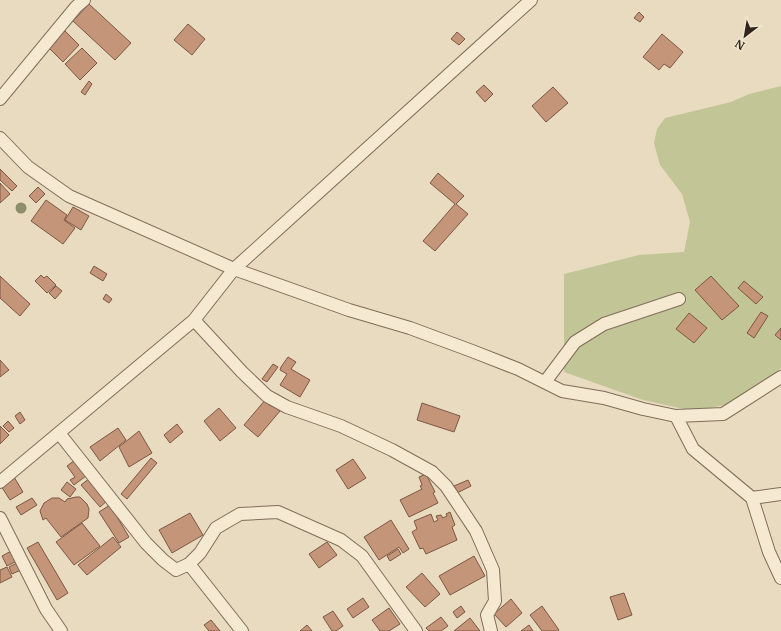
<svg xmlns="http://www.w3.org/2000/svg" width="781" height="631" font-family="Merriweather,serif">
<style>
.green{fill:#c2c596}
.building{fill:#c49579;stroke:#7d5742}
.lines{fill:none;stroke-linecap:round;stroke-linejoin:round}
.minor-casing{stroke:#806d5a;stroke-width:14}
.minor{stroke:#f5e9d2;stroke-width:12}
.tree{fill:#8e8c6b}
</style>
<rect width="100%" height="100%" fill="#e9dbc0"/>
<!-- green -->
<path class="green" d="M781 86V368L757 387 730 404 693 411 643 400 564 372V274L639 255 684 252 690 222 682 194 660 165 654 143 657 129 665 118 731 102 749 94Z"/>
<!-- building -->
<path class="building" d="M89 4 131 43 115 60 73 21Z
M639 12 644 17 640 22 634 18Z
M188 24 205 39 192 55 174 40Z
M65 31 79 45 63 62 48 47Z
M457 32 465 39 459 45 451 39Z
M662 34 683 52 670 68 664 64 659 70 643 57Z
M82 48 97 63 80 80 65 64Z
M89 81 92 84 85 95 81 92Z
M484 85 493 94 485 102 476 92Z
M553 87 568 103 546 122 532 106Z
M0 169 17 186 12 191 0 180Z
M438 173 464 196 456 204 468 214 435 251 423 241 455 204 430 183Z
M0 183 10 194 0 203Z
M38 187 45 194 36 203 29 196Z
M46 200 67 215 64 220 75 228 63 244 31 221Z
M73 207 89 216 81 230 65 220Z
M94 266 107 274 103 281 90 273Z
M41 275 44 278 47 276 56 285 47 293 35 281Z
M0 276 30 304 20 316 0 298Z
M711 276 739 306 722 320 695 290Z
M744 281 763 297 756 304 738 288Z
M56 286 62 291 55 299 49 293Z
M106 294 112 299 109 303 103 299Z
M761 312 768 316 754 338 747 333Z
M689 313 707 328 694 343 676 329Z
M781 328V340L775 335Z
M288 357 296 362 291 369 310 380 300 397 280 385 287 374 280 370 281 367Z
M0 360 9 370 0 377Z
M273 364 278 367 267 382 262 379Z
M266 399 280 411 258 437 244 425Z
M422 403 460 416 454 432 417 420Z
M219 408 236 428 220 441 204 421Z
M20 412 25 420 20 424 15 416Z
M8 421 14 428 9 432 3 426Z
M177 424 183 432 170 443 164 435Z
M0 426 9 435 0 444Z
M118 428 126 440 100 461 90 447Z
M139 431 152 453 129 467 119 447Z
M151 458 157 463 127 499 121 494Z
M353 459 366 478 348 489 336 470Z
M75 460 86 476 74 485 70 480 75 477 67 466Z
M426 474 435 492 433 493 438 503 409 517 400 500 422 489 420 486 422 485 419 477Z
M14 477 23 492 10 500 1 486Z
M90 478 108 500 100 507 81 485Z
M468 480 471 486 457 493 454 486Z
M67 482 76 489 70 497 61 490Z
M76 497H80L87 504 89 509 88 518 61 537 46 518 43 520 40 511 44 503 52 498H59L65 502 67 499Z
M32 498 37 505 21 515 16 507Z
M110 505 129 537 119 543 99 512Z
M450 512 455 525 452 527 457 540 426 554 423 548 420 549 412 532 417 529 414 521 431 514 434 522 438 520 436 516 441 515 443 518 447 516 446 514Z
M190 513 203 535 172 553 159 530Z
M391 520 409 549 403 553 399 547 379 560 364 537Z
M82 523 100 546 74 565 56 542Z
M113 537 121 547 87 575 78 565Z
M38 542 68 593 57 600 27 548Z
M327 542 337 555 319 568 309 554Z
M398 549 401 554 390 561 387 556Z
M13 550 19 560 7 566 2 556Z
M474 556 485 576 450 595 439 576Z
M19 562 23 569 12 574 9 567Z
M7 567 12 577 0 583V570Z
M422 573 440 594 425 607 406 587Z
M624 593 632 615 618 620 610 597Z
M363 598 369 607 353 618 347 609Z
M511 599 522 613 506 627 494 614Z
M461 606 465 612 457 618 453 612Z
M542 606 559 630 557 631H542L530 615Z
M389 608 400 624 389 631H380L372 620Z
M333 611 343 626 336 631H332L323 617Z
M441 617 448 626 441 631H429L426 628Z
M470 618 480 631H454Z
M211 620 220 631H209L204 625Z
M307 625 312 631H300Z
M529 625 533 631H521Z"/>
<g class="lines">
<defs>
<path id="minor" d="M0 99 76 7 84 0
M0 138 28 167 69 196 234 269 349 310 410 328 472 351 518 369 562 391 604 398 643 409 676 416 723 414 781 377
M194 320 242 372 267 396 287 407 341 426 392 450 432 472 446 486 476 531 493 570 495 601 487 615 491 631
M545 382 575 342 604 324 679 299
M676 416 693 449 752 498 769 552 781 578
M59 433 146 543 163 560 176 570 189 564 200 553 216 528 240 514 278 512 341 540 362 556 416 631
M0 482 194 320 234 269 531 0
M752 498 781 494
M0 518 46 609 61 631
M189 564 242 631"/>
</defs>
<!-- minor casing -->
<use href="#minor" class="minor-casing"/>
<!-- minor -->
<use href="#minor" class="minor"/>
</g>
<!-- trees -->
<circle class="tree" cx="21" cy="208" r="5.5"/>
<!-- north arrow -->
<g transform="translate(745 36) rotate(211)" stroke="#f1e6cf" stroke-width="3" paint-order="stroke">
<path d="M0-3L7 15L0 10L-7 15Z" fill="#31261d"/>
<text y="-6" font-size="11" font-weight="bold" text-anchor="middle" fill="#31261d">N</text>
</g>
</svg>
